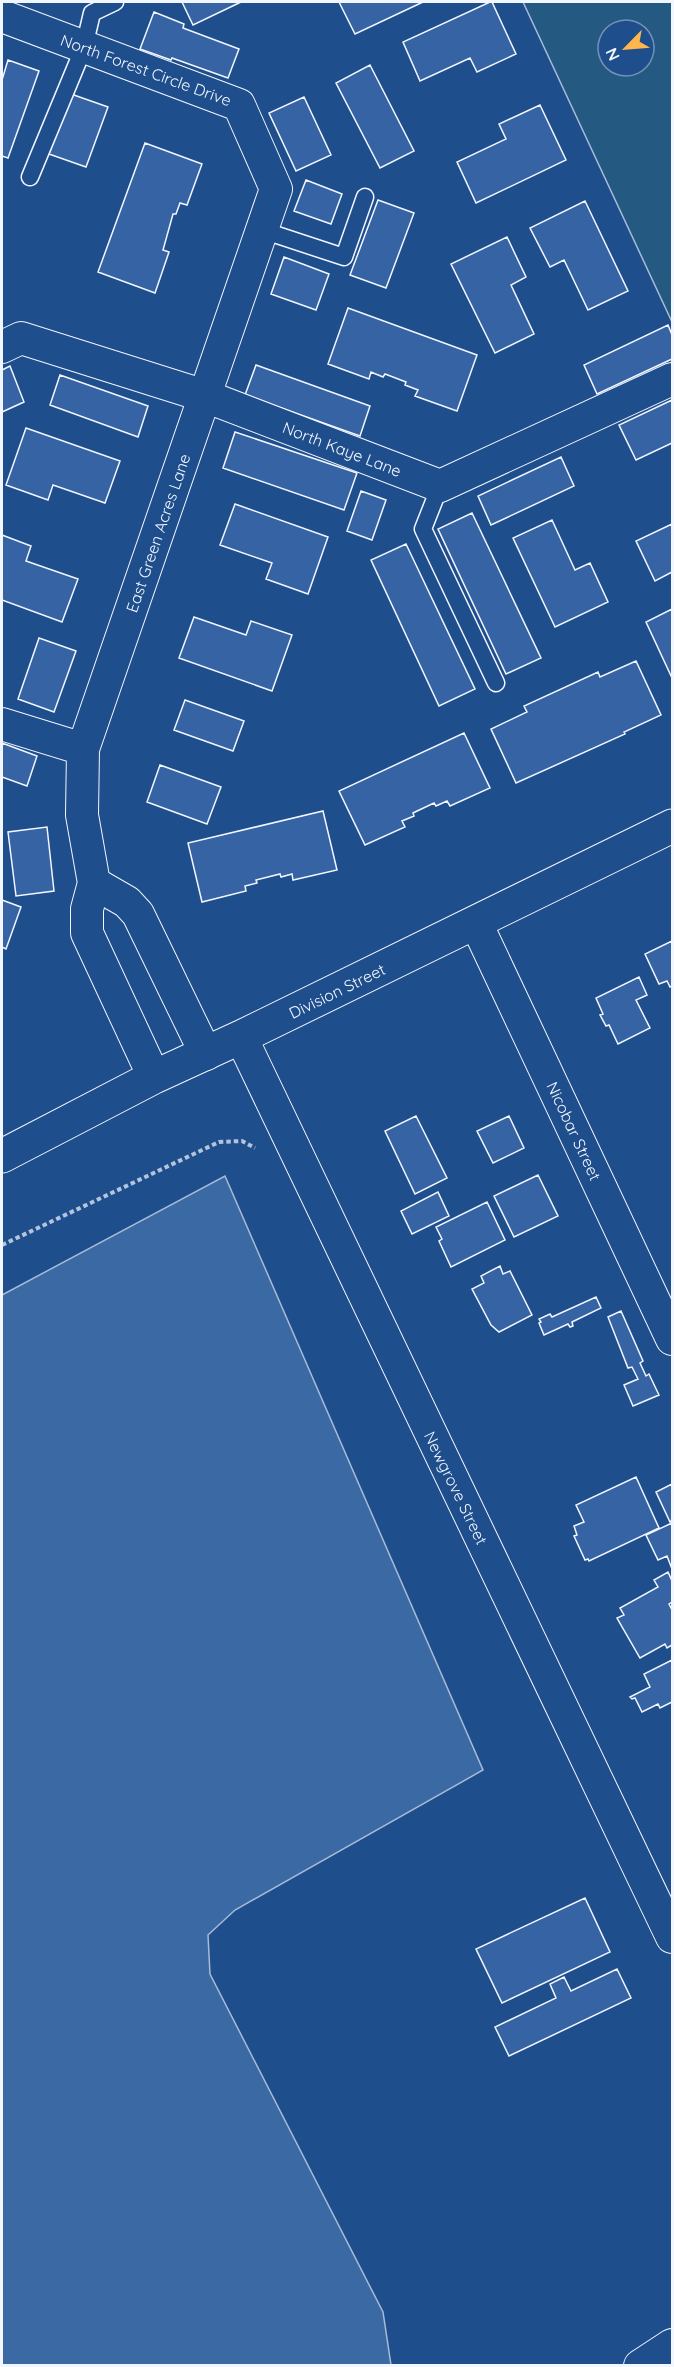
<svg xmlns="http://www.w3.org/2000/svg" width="674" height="2367" font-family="Quicksand,sans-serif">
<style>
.green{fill:#245a82;stroke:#a8bbd7;stroke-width:1.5;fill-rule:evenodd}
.water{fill:#3b69a3;stroke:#a8bbd7;stroke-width:1.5}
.building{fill:#3563a3;stroke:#f2f6ff;stroke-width:1.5}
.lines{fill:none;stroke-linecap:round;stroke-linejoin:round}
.lane-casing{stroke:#f2f6ff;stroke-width:19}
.street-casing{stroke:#f2f6ff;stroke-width:34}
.secondary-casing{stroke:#f2f6ff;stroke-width:35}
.path{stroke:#b3c4dc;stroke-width:4;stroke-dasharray:4.5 3;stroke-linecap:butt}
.lane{stroke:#1f4e8c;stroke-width:16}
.street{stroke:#1f4e8c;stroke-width:32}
.secondary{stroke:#1f4e8c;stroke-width:33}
.labels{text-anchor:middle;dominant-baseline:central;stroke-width:4.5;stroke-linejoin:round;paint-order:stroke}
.street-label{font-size:16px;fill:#f2f6ff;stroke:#1f4e8c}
</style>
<rect width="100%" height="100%" fill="#1f4e8c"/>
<!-- green -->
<path class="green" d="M523 2H672V322ZM608 30H644V66H608Z"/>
<!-- water -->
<path class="water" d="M225 1176 483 1770 235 1910 208 1935 210 1974 383 2312 391 2365H2V1295Z"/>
<!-- building -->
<path class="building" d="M182 2H241L193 25Z
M339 2H423L355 34Z
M490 2H492L516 54 477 72 470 58 420 81 403 42Z
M154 12 184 24 183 28 239 49 228 78 172 58 171 60 140 49Z
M8 60 39 71 8 158 2 156V80Z
M370 65 414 151 380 168 336 83Z
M71 94 108 107 86 167 49 154Z
M304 97 331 155 296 171 269 113Z
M540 105 566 160 476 203 457 162 506 139 499 124Z
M145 143 202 164 187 205 180 203 176 214H173L163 250 169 252 155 293 98 272Z
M306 180 342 194 331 224 294 211Z
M378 200 414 213 386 288 350 275Z
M585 201 628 291 588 310 564 260 550 267 530 228Z
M507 237 526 277 511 285 534 334 495 353 451 264Z
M284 257 329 274 316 310 271 294Z
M348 308 477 355 457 411 415 396 418 390 405 385 406 382 385 374 383 377 371 372 369 379 328 364Z
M668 325 672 335V359L597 394 584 365Z
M256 365 370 406 360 436 245 395Z
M10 366 24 402 2 412V370Z
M60 375 148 406 138 437 50 405Z
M672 400V443L636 460 619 425Z
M26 428 120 461 105 503 53 485 48 500 6 485Z
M235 432 357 473 344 510 223 468Z
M561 457 574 486 491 525 478 496Z
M361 491 386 500 372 540 347 531Z
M235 504 328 537 308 594 266 579 272 563 220 545Z
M472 513 541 658 506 674 438 529Z
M552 520 575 570 590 563 608 602 555 627 513 538Z
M672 524V572L655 581 636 541Z
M2 535 31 546 26 561 78 579 62 622 2 600Z
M406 544 475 689 439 706 371 560Z
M672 609V678L646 622Z
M194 617 246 635 251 621 292 635 272 691 179 658Z
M39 638 76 651 54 712 18 699Z
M636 661 661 715 624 732 625 734 516 783 491 729 527 712 524 706 598 672 600 677Z
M185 700 244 721 233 751 174 730Z
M464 733 490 788 450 806 447 801 436 806 434 803 413 813 414 816 402 821 405 827 365 845 339 791Z
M2 743 37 756 27 786 2 777Z
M160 765 221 787 207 824 147 802Z
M323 811 337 870 293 880 292 874 281 877 280 874 256 880 257 883 245 886 246 891 202 902 188 843Z
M47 827 54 891 16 896 8 832Z
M2 900 21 907 6 949 2 947Z
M672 941V986L670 987 667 981 659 984 645 954Z
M639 977 647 995 636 1000 650 1028 618 1044 609 1025 606 1026 600 1015 603 1014 596 998Z
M416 1116 447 1178 415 1194 385 1131Z
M509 1116 524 1148 493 1163 477 1131Z
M538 1175 558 1216 514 1237 494 1196Z
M438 1192 449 1216 412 1234 401 1211Z
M487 1202 505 1240 451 1267 439 1241 442 1239 436 1227Z
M500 1266 503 1274 510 1271 532 1315 499 1332 491 1325 472 1289 484 1283 481 1276Z
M596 1297 601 1308 572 1322 573 1326 570 1327 568 1324 544 1335 539 1323 541 1322 539 1319 550 1314 552 1317Z
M621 1311 643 1361 640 1363 646 1376 649 1374 659 1395 633 1406 624 1385 638 1379 632 1367 628 1368 608 1317Z
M636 1477 659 1528 589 1561 588 1559 585 1560 574 1536 577 1535 574 1526 584 1522 576 1505Z
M672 1484V1520L670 1522 656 1492Z
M672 1523V1569L667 1556 658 1560 646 1535Z
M668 1572 672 1581V1602L669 1604 672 1610V1645L667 1648 665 1644 640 1658 617 1618 624 1615 620 1608 658 1587 654 1580Z
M672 1660V1702L660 1708 658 1704 642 1712 635 1698 632 1699 630 1697 650 1687 644 1674Z
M585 1898 610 1952 502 2003 476 1949Z
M617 1969 631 1998 509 2056 495 2027 556 1998 550 1984 564 1977 571 1991Z"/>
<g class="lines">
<defs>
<path id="lane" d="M30 177 84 47 92 13 115 2
M262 230 344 257 365 197
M440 486 423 529 496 683"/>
<path id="street" d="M2 16 239 105 276 189 83 749 82 815 94 883 87 909V933L154 1077
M2 347 21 338 205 396 440 486 672 379
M2 724 83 749
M94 883 127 902 138 914 206 1054
M476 923 672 1339
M241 1037 672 1937
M640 2366 672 2345"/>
<path id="secondary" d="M2 1156 154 1077 241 1037 672 826"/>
</defs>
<!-- lane casing -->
<use href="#lane" class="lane-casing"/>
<!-- street casing -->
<use href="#street" class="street-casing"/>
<!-- secondary casing -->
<use href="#secondary" class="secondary-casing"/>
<!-- path -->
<path class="path" d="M2 1245 219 1142 242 1141 255 1148"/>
<!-- lane -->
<use href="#lane" class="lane"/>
<!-- street -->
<use href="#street" class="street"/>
<!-- secondary -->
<use href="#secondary" class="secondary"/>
</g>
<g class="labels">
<!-- street labels -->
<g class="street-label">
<text transform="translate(146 70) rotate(20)">North Forest Circle Drive</text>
<text transform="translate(342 449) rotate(21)">North Kaye Lane</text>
<text transform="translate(158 533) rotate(-71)">East Green Acres Lane</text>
<text transform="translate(337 991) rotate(-26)">Division Street</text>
<text transform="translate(574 1131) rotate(65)">Nicobar Street</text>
<text transform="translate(456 1488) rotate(64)">Newgrove Street</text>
</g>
</g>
<!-- border -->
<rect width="674" height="2367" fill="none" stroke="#f2f6ff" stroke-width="6"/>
<!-- north arrow -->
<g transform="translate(626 48) rotate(245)"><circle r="28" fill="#1f4e8c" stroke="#7391ba" stroke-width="1.5"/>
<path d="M0-4.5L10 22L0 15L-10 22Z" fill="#ffb74d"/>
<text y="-9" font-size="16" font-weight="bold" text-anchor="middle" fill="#f2f6ff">N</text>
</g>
</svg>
